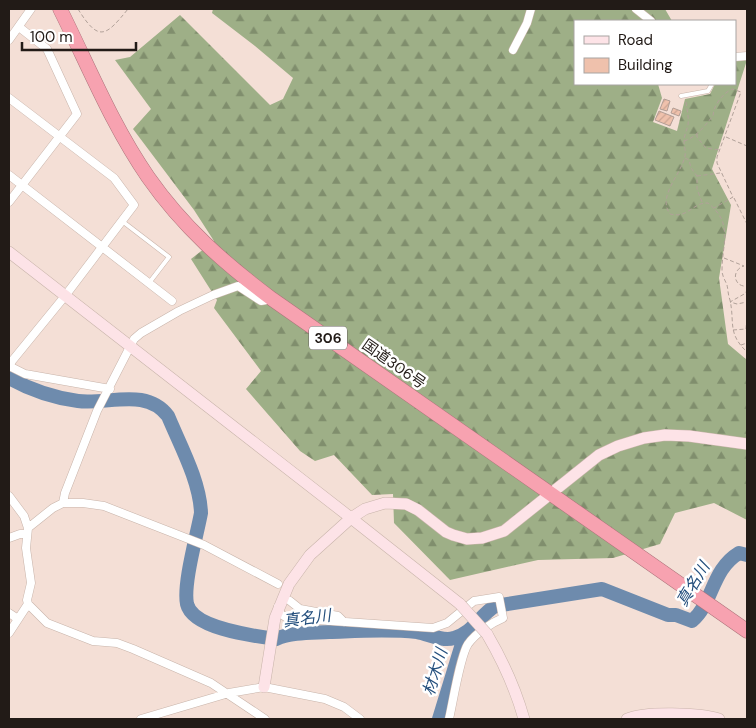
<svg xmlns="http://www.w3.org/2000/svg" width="756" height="728" font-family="'DM Sans','Noto Sans JP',sans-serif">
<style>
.forest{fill:url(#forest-firs)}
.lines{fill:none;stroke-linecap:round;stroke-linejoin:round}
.river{stroke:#6e8bad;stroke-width:14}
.building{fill:url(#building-hatch);stroke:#b29e95}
.lane-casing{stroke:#c8b4aa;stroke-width:5}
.street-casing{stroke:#c8b4aa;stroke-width:9}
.secondary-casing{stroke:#c8b4aa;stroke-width:12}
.highway-casing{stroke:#ac737a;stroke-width:15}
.path{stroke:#b1a199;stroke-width:1;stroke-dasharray:4 2.5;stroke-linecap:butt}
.lane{stroke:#fff;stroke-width:4}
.street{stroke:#fff;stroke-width:8}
.secondary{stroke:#fde3e7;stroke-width:11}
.highway{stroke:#f7a2b0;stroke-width:14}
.secondary-bridge-casing{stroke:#c8b4aa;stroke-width:12;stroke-linecap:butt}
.secondary-bridge{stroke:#fde3e7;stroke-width:11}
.labels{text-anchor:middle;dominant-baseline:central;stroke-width:5;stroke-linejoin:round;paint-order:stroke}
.shield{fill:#fff;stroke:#645f5d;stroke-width:1}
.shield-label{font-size:14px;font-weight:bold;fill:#221b17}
.street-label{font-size:15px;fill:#221b17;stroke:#fff}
.water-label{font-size:16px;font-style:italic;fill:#244f7d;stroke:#fff}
</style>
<defs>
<pattern id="forest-firs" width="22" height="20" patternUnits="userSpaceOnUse" patternTransform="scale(1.25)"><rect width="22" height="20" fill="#9eaf87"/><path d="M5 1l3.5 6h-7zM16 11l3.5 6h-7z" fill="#808e6d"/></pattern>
<pattern id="building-hatch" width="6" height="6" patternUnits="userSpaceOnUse" patternTransform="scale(1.25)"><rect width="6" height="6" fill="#efc1ac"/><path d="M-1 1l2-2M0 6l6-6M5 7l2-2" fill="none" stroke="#cda593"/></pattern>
</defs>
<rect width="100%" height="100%" fill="#f4dfd6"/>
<!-- forest -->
<path class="forest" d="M213 9H665L672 21H575V84H658L662 98 653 122 677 131 685 99 710 94 715 84H735V60H747L712 169 731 205 719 278 728 344 747 360V520L714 503 675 513 660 544 613 558 538 560 450 580 394 523 393 494 372 495 334 455 315 461 300 451 246 389 261 371 214 308 217 300 191 259 214 241 194 210 133 129 151 109 115 60 130 57 180 15 270 105 283 99 293 78 255 46 212 13Z"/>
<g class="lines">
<!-- river -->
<path class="river" d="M9 378C29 389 55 398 78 401 108 405 146 387 168 416 180 445 200 481 201 513 197 535 183 584 187 604 193 629 255 636 276 639 292 632 312 633 329 632 359 631 387 629 417 632 429 634 442 642 454 638 473 633 479 616 495 606L602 589 668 615H676L692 621C714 602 711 570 739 553L747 555
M439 719 465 634"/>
</g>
<!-- building -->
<path class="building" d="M664 99 670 101 667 111 660 109Z
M673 108 681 111 679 116 671 113Z
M659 111 674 117 670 126 655 120Z"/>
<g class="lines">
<defs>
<path id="lane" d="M681 96 708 91 712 84
M122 221 169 257 149 283"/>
<path id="street" d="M636 9 651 21
M9 40 31 9
M513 50 527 23 531 9
M735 57 747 56
M9 98 114 178 134 205 65 296 12 361 9 367
M9 175 172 301
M9 202 77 114 47 49 19 27
M9 366 25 374 110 389
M9 496 24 516 28 528 26 548 31 583 27 600 28 604 47 623 93 641 117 643 133 649 211 683 265 719
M63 503 65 493 97 411 134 339 141 333 179 311 213 295 238 286 261 301 272 299
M28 528 53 508 63 503H83L104 506 204 545 278 584
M9 538 20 534H27
M290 601 300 609 338 616 344 622
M278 607 281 614 287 618 433 628 447 623 474 601 499 597 503 618C491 623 476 633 468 644 460 656 453 702 449 719
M9 613 18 619
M9 633 28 604
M141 719 229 693 264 687 325 699 344 707 360 719"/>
<path id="secondary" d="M9 252 351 518 460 604
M487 634C504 663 515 687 524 719
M264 687 275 618 289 584 310 555 351 518 365 509 385 503 406 504 418 510 446 532 453 535 467 539 482 538 504 531 599 455 618 446 644 438 665 435 689 436 747 444
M627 719C646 711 699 713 719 719"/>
<path id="highway" d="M60 9C88 65 112 125 148 177 183 227 224 263 272 299L747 631"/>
</defs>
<!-- lane casing -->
<use href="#lane" class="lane-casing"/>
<!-- street casing -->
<use href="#street" class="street-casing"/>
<!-- secondary casing -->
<use href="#secondary" class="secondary-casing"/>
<!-- highway casing -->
<use href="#highway" class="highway-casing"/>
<!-- path -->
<path class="path" d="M78 9C99 43 106 36 128 9
M686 102C687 110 689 118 688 125 687 130 684 135 684 141 684 146 686 151 685 156 681 175 657 196 670 214 688 219 693 202 708 203 734 224 722 243 722 270 722 276 725 280 727 285 728 289 728 295 730 300 735 323 727 333 747 352
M697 134V137L706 148 720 150
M726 137 747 146
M684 141C695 138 705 126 712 117 714 114 713 114 714 110 717 101 724 93 732 89L741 92 717 157V163L733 197 714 208
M685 158 689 160 691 168 697 176V189L702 202
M697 176 720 173
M734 198 747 224
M724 258 744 266C736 268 732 278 739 284 741 286 745 286 747 287
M747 289 746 293 730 302 737 304 747 302
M733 330 746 329 747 317
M741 345 747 343"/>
<!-- lane -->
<use href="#lane" class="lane"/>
<!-- street -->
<use href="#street" class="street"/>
<!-- secondary -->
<use href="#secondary" class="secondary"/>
<!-- highway -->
<use href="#highway" class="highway"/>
<defs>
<path id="secondary-bridge" d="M460 604 487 634"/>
</defs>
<!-- secondary-bridge casing -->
<use href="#secondary-bridge" class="secondary-bridge-casing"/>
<!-- secondary-bridge -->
<use href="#secondary-bridge" class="secondary-bridge"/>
</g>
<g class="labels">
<!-- shield labels -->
<rect class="shield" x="309" y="326.5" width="38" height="23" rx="4"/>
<g class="shield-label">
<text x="328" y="338">306</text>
</g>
<!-- street labels -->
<g class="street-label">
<text transform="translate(394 364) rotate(35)">国道306号</text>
</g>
<!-- water labels -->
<g class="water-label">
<text transform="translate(693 584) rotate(-59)">真名川</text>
<text transform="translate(307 618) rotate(-7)">真名川</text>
<text transform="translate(435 672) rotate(-73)">材木川</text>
</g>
</g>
<!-- border -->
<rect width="756" height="728" fill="none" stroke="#221b17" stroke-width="20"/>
<!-- legend -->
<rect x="574" y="20" width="162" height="65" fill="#ffffff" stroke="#a7a4a2"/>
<rect x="584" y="36" width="25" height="8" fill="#fde3e7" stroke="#a7a4a2"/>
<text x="618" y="45" font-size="15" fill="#221b17">Road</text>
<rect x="584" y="58" width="25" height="15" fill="#efc1ac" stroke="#a7a4a2"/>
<text x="618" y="70" font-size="15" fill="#221b17">Building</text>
<!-- scale -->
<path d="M22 42v8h114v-8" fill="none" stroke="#221b17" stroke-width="2.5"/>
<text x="30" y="42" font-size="15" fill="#221b17" stroke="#ffffff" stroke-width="4" paint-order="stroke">100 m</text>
</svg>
